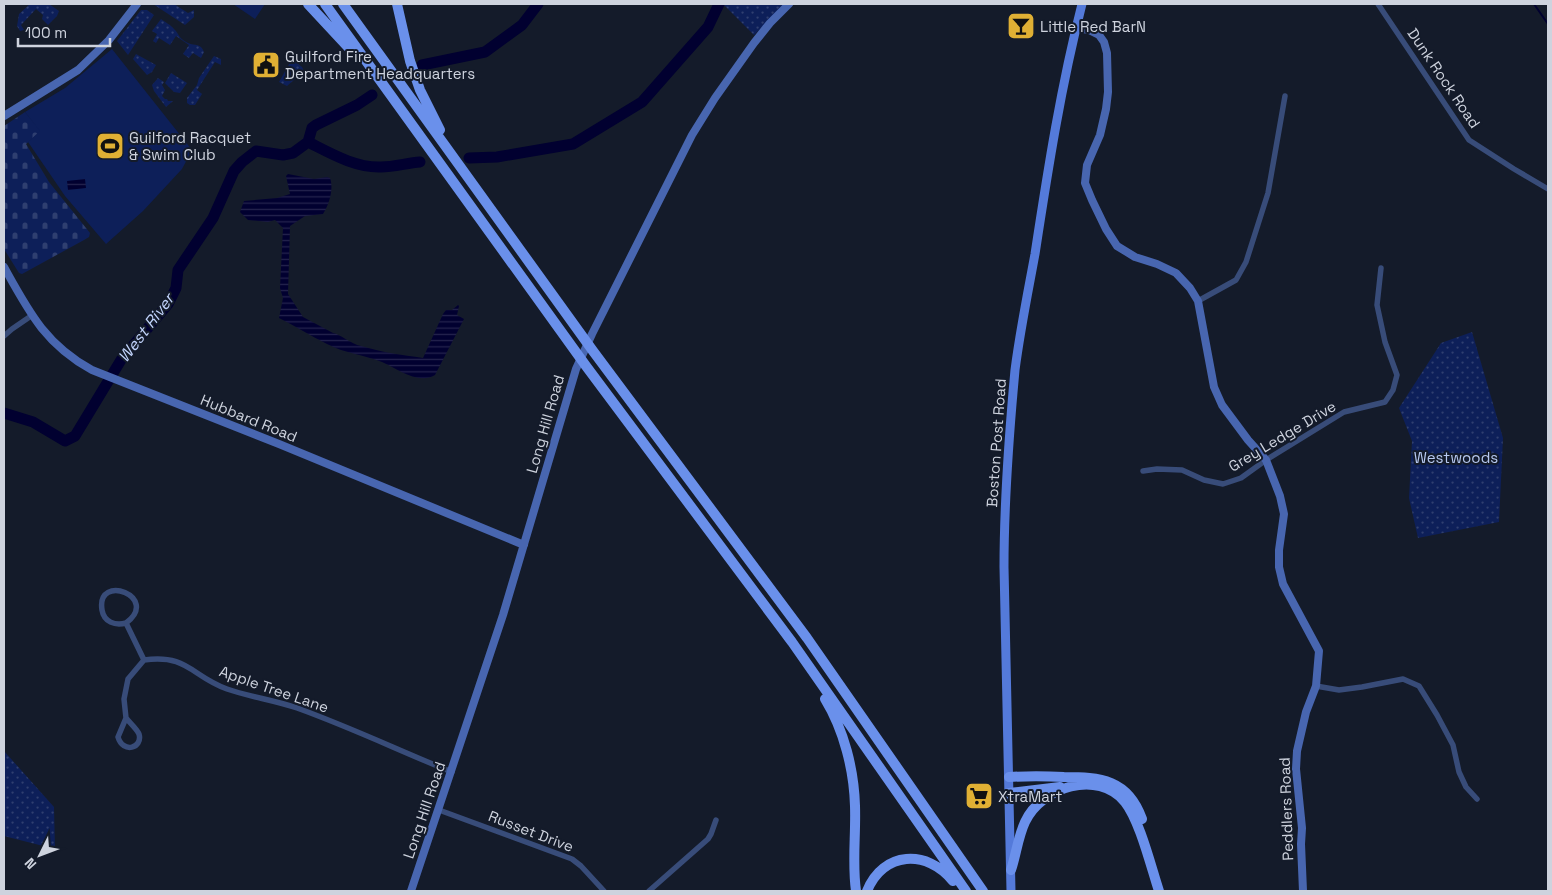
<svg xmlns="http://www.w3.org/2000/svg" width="1552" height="895" font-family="'Space Grotesk',sans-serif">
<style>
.grass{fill:url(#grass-dots)}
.cemetery{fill:url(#cemetery-stones)}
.garden{fill:#0d1f59}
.water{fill:url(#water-rules)}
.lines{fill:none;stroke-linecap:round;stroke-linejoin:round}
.stream{stroke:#010030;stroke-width:2}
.river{stroke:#010030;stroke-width:11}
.street{stroke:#384c79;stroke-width:5.5}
.secondary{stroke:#4866b0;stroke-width:8}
.primary{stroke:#547ada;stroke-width:9}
.highway{stroke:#6a90eb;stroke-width:10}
.labels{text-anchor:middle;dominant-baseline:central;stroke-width:4;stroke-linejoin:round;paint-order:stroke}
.poi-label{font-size:15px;fill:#ced3de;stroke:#141b2a;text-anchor:start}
.street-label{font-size:15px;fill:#ced3de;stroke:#141b2a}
.park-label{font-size:15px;fill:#b7c9f1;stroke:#141b2a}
.water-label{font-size:16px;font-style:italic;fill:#c2d4fc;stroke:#141b2a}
</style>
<defs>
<pattern id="grass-dots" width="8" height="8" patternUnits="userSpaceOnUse" patternTransform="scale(1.25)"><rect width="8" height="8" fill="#0d1f59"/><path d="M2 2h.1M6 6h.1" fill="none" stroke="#2f3f70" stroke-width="1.8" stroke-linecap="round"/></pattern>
<pattern id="cemetery-stones" width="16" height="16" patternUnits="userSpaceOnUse" patternTransform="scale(1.25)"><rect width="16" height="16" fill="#0d1f59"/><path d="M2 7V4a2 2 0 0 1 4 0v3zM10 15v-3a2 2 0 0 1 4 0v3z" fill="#2f3f70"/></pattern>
<pattern id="water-rules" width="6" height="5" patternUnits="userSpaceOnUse" patternTransform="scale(1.25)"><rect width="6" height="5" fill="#010030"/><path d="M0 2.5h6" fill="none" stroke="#25244e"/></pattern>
</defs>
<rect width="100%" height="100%" fill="#141b2a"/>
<!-- grass -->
<path class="grass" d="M30 4H49L59 11 57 16 48 25 42 19 43 15 36 9 21 25 24 30 20 31 17 26 19 14Z
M153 4H174L188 13 194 10V17L185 25Z
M723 4H785L754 35Z
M141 10H147L154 15 128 55 117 41Z
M161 19C165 22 171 25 174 29 180 35 178 38 188 43 195 46 201 43 204 52L201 58 193 53 189 58 183 54 189 45 176 36 170 45 159 38 156 43 153 41 157 34 152 31Z
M136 54 156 65 152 72 147 75 133 59Z
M214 56 221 59V65L215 62 197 90 202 94 195 105H190L187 103V98L197 85 199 78Z
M292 59 302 67 304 71 287 86 279 82Z
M171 73 187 83 180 93 174 92 165 83Z
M158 78 164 82 162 85 165 90 162 96 165 99H167L168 101H173L166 107 154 91 152 85Z
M1472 332 1503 438 1499 522 1418 538 1409 498 1412 441 1399 408 1441 343Z
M4 751 54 807 55 849 4 836Z"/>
<!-- cemetery -->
<path class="cemetery" d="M25 112 41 131 26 144 49 182 90 233 89 237 84 240 22 274 19 273 4 249V126Z"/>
<!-- garden -->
<path class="garden" d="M233 4H265L255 19Z
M112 49 192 150 182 169 143 211 106 244 65 196 28 142 40 131 25 112 65 88Z"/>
<!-- water -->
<path class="water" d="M288 174 314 179 327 177 330 178C334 189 329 205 323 214L305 216 290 226 288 294 303 317 333 333C340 334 351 344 361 346 381 352 402 355 423 358L443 314 446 310H452L458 305 459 306 457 315 464 319 435 375C418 385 398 369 382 362 364 355 344 353 327 344 311 336 295 326 279 318L283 298 280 288 283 228 275 220 268 222 248 220 240 212 244 201 277 198 290 194 286 176Z
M85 179 86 188 68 190 67 181Z"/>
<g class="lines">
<!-- stream -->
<path class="stream" d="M1534 4 1548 24"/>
<!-- river -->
<path class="river" d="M422 65 485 52 522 25 538 4
M308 142C330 153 355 168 381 167 394 167 407 163 420 162
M308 142 312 128 316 125 357 105 372 95
M469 158 497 157 573 144 642 102 708 27 719 4
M4 413 33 422 65 441 75 436 121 360 168 304 176 288 178 270 213 218 234 171 242 162 256 151 283 155 293 153 308 142"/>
<!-- street -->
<path class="street" d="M1378 4 1469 140 1514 169 1548 189
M1198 301 1236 280 1246 262 1268 193 1285 96
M4 336 12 329 31 316
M1143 471 1157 469 1182 470 1204 480 1223 484 1241 478 1266 460 1344 412 1385 402 1393 390 1397 375 1385 342 1377 305 1381 268
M126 623C115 626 104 622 102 610 96 572 161 597 126 623L144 660C188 654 191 676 227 689 250 697 274 700 297 708 350 727 400 751 452 772
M1316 686 1339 690 1362 687 1403 679 1419 686 1437 715 1453 745 1459 772 1466 787 1477 799
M126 718C130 723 137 729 139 734 143 748 123 754 118 737L126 718 124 699 128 679 144 660
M439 810 572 859 581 866 604 891
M649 891 708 839 711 834 716 820"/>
<!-- secondary -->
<path class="secondary" d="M1076 28 1089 30 1099 35 1104 42 1107 53 1108 92 1106 109 1100 135 1087 165 1085 183 1092 200 1106 229 1117 246 1135 257 1157 264 1176 273 1190 288 1198 301 1214 387 1222 405 1248 440 1266 460 1280 496 1284 514 1279 550V567L1283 584 1319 651 1316 686 1306 712 1297 751 1296 769 1302 828 1301 844 1303 891
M4 116 78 70 109 40 137 4
M4 267C29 312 45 344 92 370L279 444 524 545
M411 891 503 615 576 369 592 334 692 135 715 98 754 43 770 23 789 4"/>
<!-- primary -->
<path class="primary" d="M1011 891 1004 567C1004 501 1009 435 1015 370 1020 331 1028 292 1035 254 1048 169 1061 86 1082 4"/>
<!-- highway -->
<path class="highway" d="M308 4 348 47
M325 4 586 366 792 642 966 891
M343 4 593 351 807 638 983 891
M397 4 410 61 420 90 440 130
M825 699C844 730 854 770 855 806 856 835 852 863 856 891
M1009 777C1027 776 1045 776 1064 777 1100 777 1128 779 1142 819
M1009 793 1060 787
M1011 870C1016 855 1018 837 1025 822 1041 787 1098 769 1125 802 1140 821 1151 867 1159 891
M867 891C883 851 927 849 953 881"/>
</g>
<!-- icons -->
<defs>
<symbol id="bar-square" viewBox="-11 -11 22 22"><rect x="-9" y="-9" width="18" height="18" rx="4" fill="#e0b034" stroke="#141b2a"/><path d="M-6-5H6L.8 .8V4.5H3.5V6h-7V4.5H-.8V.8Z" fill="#111"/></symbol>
<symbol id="civic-square" viewBox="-11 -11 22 22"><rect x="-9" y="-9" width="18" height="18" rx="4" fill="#e0b034" stroke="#141b2a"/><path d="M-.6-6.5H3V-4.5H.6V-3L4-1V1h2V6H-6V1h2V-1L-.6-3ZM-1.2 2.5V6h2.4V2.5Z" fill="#111"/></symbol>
<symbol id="stadium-square" viewBox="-11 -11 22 22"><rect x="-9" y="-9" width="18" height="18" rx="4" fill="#e0b034" stroke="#141b2a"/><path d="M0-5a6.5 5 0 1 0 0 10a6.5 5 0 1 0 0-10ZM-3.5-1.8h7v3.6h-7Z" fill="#111"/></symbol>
<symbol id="supermarket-square" viewBox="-11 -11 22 22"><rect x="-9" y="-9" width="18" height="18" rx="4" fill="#e0b034" stroke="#141b2a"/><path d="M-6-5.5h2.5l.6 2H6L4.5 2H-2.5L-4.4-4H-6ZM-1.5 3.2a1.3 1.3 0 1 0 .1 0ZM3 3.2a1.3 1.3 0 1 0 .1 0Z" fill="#111"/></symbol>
</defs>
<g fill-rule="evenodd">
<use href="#bar-square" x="1005" y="10" width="32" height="32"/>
<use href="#civic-square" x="250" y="49" width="32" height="32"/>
<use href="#stadium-square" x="94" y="130" width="32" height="32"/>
<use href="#supermarket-square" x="963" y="780" width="32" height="32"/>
</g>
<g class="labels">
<!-- poi labels -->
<g class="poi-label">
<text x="1040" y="26">Little Red BarN</text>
<text x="285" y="56">Guilford Fire<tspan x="285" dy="17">Department Headquarters</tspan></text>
<text x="129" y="137">Guilford Racquet<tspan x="129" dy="17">&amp; Swim Club</tspan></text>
<text x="998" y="796">XtraMart</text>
</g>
<!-- street labels -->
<g class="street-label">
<text transform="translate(1444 78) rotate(56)">Dunk Rock Road</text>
<text transform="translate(249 418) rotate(22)">Hubbard Road</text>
<text transform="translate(545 424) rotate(-74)">Long Hill Road</text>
<text transform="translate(1282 436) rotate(-31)">Grey Ledge Drive</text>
<text transform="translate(996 443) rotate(-86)">Boston Post Road</text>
<text transform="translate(274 689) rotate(19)">Apple Tree Lane</text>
<text transform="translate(1286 809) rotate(-92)">Peddlers Road</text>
<text transform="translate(424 810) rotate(-71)">Long Hill Road</text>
<text transform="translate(531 831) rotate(21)">Russet Drive</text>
</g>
<!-- park labels -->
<g class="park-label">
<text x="1456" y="457">Westwoods</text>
</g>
<!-- water labels -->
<g class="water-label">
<text transform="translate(146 328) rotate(-53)">West River</text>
</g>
</g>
<!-- border -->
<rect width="1552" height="895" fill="none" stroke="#ced3de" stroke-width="10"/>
<!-- north arrow -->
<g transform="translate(40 855) rotate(228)" stroke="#141b2a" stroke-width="4" paint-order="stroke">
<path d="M0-4L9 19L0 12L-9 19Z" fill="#ced3de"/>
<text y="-8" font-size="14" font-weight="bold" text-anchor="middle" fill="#ced3de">N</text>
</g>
<!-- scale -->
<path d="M18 38v8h92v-8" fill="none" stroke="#ced3de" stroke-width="2.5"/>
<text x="25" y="38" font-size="15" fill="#ced3de" stroke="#141b2a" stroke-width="4" paint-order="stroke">100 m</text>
</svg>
